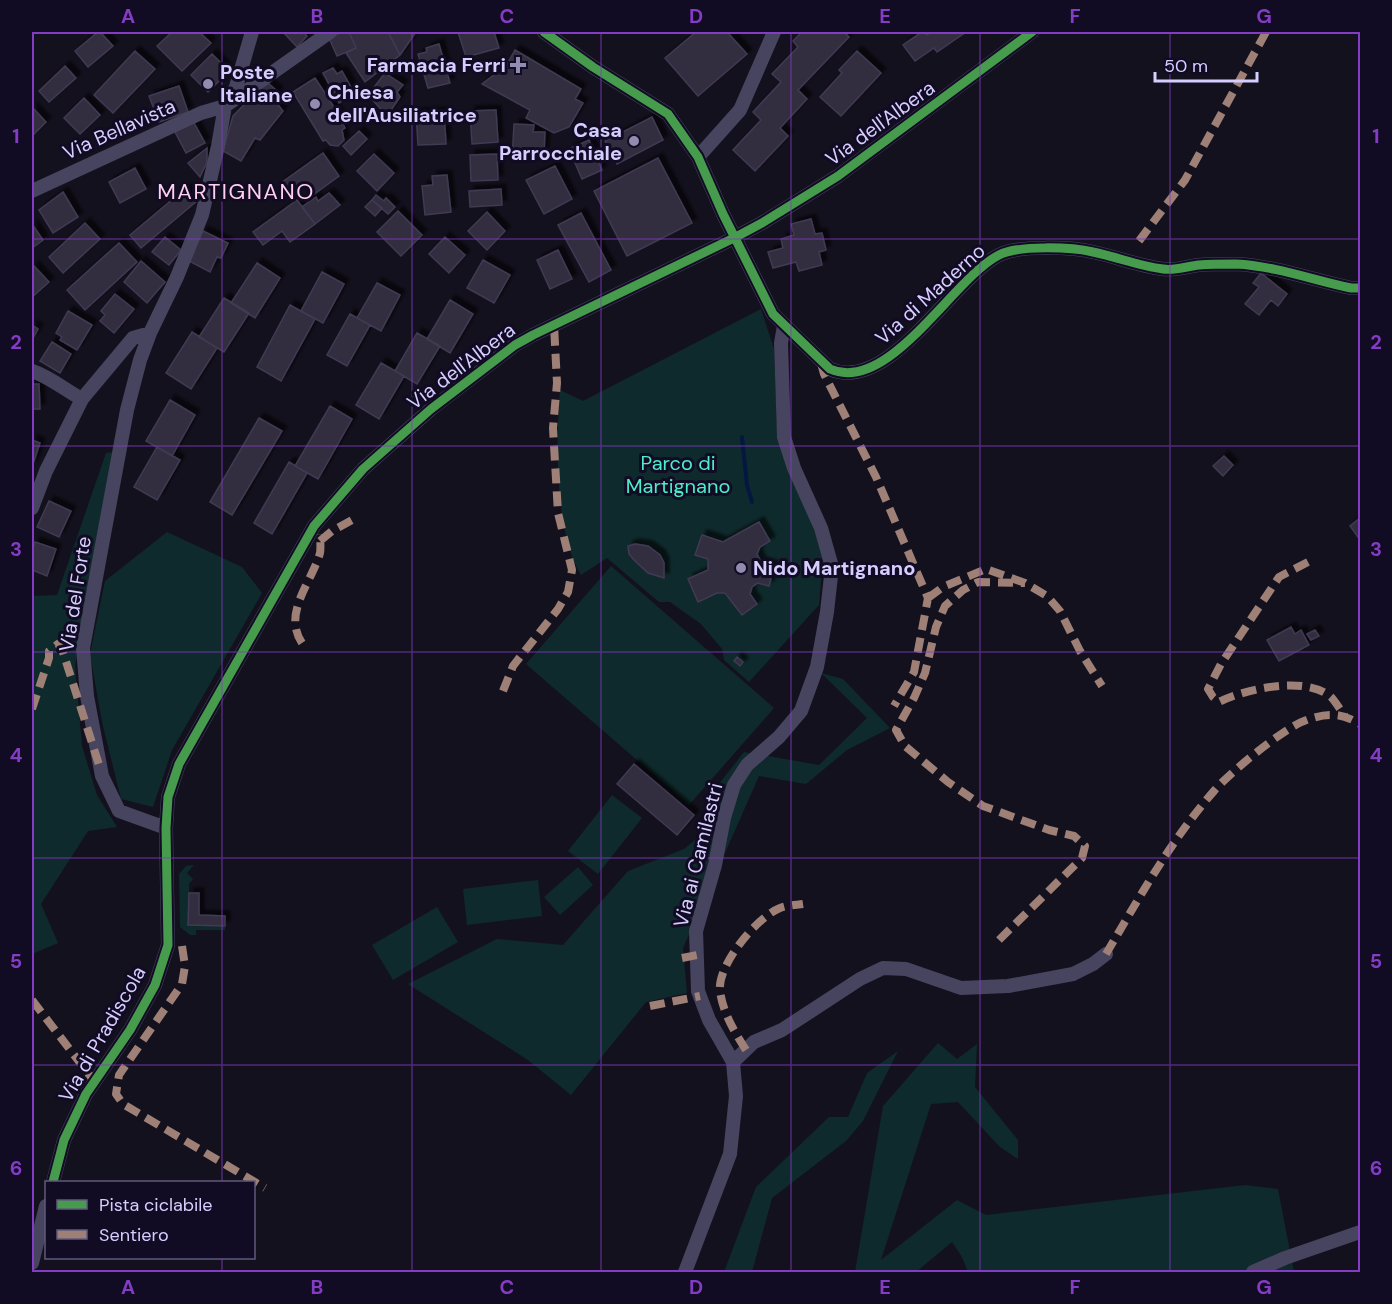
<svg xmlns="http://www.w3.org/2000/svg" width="1392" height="1304" font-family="'DM Sans',sans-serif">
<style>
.green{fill:#0f2a2c}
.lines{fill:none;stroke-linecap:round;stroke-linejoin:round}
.stream{stroke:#051741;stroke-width:4}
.building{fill:#322e41;stroke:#413a53;stroke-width:1.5;filter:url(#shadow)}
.minor{stroke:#474460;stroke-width:14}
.quiet{stroke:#9e8076;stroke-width:8;stroke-dasharray:15 8;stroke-linecap:butt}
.cycleway-casing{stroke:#110b24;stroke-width:13}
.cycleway{stroke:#469c4c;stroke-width:9}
.grid{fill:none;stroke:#843cc5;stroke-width:1.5;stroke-opacity:0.55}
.poi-dot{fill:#928cb0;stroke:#110b24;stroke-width:2}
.labels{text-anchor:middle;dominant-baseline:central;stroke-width:6;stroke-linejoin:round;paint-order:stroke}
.poi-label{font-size:20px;font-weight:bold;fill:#d6ceff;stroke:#110b24;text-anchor:start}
.street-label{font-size:20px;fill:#d6ceff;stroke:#110b24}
.park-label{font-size:20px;fill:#4deccd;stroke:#110b24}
.quarter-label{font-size:22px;letter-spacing:1.5px;fill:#ffd0eb;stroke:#110b24}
.neatline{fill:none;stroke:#843cc5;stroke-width:2}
.grid-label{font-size:20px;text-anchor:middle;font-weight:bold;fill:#843cc5}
</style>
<defs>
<filter id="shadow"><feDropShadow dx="5" dy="-5" stdDeviation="1.5" flood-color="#0009"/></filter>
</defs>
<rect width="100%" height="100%" fill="#14111e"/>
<!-- green -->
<path class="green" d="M761 309 774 349 777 426 823 555 819 605 749 682 724 660 722 649 701 624 670 602H659L607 558 581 575C554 531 556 441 560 390L583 401Z
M114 452 75 666 82 746 97 795 117 827 88 831 41 904 58 943 32 954V596L57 595 106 453Z
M167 532 242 567 262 593 172 750 153 807 121 799 102 722 90 654 105 581Z
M611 566 774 708 689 805 526 664Z
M821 673 843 679 890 728 847 750 806 784 759 776 683 948 687 993 646 1002 571 1095 528 1060 408 984 497 939 563 945 628 871 684 849 707 830 711 794 744 752 819 765 867 718Z
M612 795 642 818 598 874 568 851Z
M194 865 187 873 193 879 189 884V925L225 926V930H196V935H190L180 927 179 874 186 866Z
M578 867 593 885 560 915 544 897Z
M538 880 542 916 467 925 463 889Z
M437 907 458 942 393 980 372 945Z
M938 1043 957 1059 977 1044 975 1087 1018 1140V1159L1000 1147 958 1102 931 1104 881 1260 957 1200 986 1215 1245 1185 1278 1189 1294 1272H968L962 1257 952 1242 916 1272H855L883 1106Z
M898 1051 863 1121 846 1141 772 1198 752 1272H724L756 1187 829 1117H848L867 1073Z"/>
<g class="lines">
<!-- stream -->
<path class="stream" d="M742 437 747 485 752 502"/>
</g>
<!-- building -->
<path class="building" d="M98 32H100L113 46 88 67 75 51Z
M172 32H199L211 43 182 71 157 46Z
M283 32H303L307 36 297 47Z
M343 32H349L356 48 337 56 329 38Z
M349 32H388L400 55 365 82 346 53 356 48Z
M388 32H416L400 55Z
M458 32H494L499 48 466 57Z
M696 32H727L747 54 698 96 665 58Z
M802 32H844L849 37 798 90 807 99 780 128 788 136 755 171 733 150 761 120 753 112 781 82 772 74 798 47 793 41Z
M922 32 927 35 932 32H966L937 52 934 48 915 61 903 45Z
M439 44 450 83 428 88 418 54 427 52 426 48Z
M515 50 581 89 575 99 583 103 569 127 554 133 526 118 530 110 482 84 506 66Z
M135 51 155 69 113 113 94 95Z
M857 51 881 73 841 116 820 97 842 73 839 70Z
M212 54 229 71 208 92 191 75Z
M65 66 76 78 49 102 39 91Z
M333 68 337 74 342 71 352 89 348 91 351 96 339 103 323 73Z
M385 73 403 85 397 92 400 97 387 116 368 95Z
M315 78 343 121 342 122 345 128 342 130 344 140 338 146 330 145 326 140 323 141 293 92Z
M267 82 278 92 274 100 283 111 260 140 255 138 241 161 223 151 233 116Z
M179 86 188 112 159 122 149 96Z
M84 98 100 115 80 134 64 118Z
M32 107 46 122 32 136Z
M496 110 498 142 472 144 470 111Z
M444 112 446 144 418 145 416 113Z
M652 117 663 140 617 164 605 141Z
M193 121 205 143 186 153 175 132Z
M514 124 534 125 533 132H545L544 153H530V160L512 159Z
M359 131 367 139 351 155 343 146Z
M589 140 602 170 582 179 569 149Z
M207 148V162L200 177 188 163Z
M323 153 339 176 313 195 307 185 291 197 281 183Z
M374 154 394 173 377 191 357 171Z
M497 154 498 180 471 181 470 155Z
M658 158 692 223 627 256 594 191Z
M555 166 572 199 544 214 526 180Z
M135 168 146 189 120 203 109 182Z
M447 175 451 212 425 215 422 186 433 185 432 176Z
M186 188 197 201 141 248 130 235Z
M501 189 502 205 470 207 469 191Z
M63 192 78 217 53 233 39 210Z
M329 193 340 205 315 224 302 207 316 197 318 201Z
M376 195 384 201 386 198 395 207 388 214 372 200Z
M297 200 315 224 290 242 282 231 263 245 253 232Z
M372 200 382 208 375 216 365 207Z
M398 211 422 235 401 256 377 232Z
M487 212 505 231 487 250 468 231Z
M581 213 611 270 589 282 558 225Z
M811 219 815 234 822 233 826 250 819 252 822 265 799 271 796 262 773 268 768 252 783 248 781 239 794 235 791 224Z
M85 223 100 239 63 273 49 257Z
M32 224 43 240 32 248Z
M203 231 228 243 221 258 217 257 210 272 189 261Z
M165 237 181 250 169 265 152 252Z
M445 237 465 255 449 273 429 254Z
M119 243 137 262 85 310 67 290Z
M558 250 572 279 550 289 537 260Z
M483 260 510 275 494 303 467 288Z
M141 261 165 282 147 303 124 282Z
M257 263 280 278 255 318 231 303Z
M34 266 49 282 32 297V268Z
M322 272 344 284 323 323 301 311Z
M1261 273 1287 294 1278 306 1271 300 1259 315 1245 304 1259 287 1253 283Z
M377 283 400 295 381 331 357 318Z
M115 294 134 309 114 333 100 321 105 315 101 311Z
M224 298 249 313 224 352 199 337Z
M450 300 473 314 450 353 427 339Z
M290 305 315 319 281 381 257 367Z
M68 311 92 325 77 350 60 340 62 337 56 333Z
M350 314 370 325 347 366 327 355Z
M32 325 38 329 32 340Z
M192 332 217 348 191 389 166 373Z
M417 333 440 346 417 384 395 371Z
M52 342 71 354 60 373 40 361Z
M381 363 404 376 379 419 356 405Z
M32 384H39L40 409H32Z
M170 400 195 415 172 456 146 441Z
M330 406 352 419 318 479 295 466Z
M259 418 282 431 232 515 210 502Z
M32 440 40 443 32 467Z
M157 447 180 460 157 500 134 487Z
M1224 456 1233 465 1223 476 1213 466Z
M289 462 307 473 272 534 254 523Z
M49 501 71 511 59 537 37 527Z
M1360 518V540L1350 526Z
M759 522 770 541 760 547 757 554 761 562 774 566 769 586 758 583 752 587 750 594 757 604 742 615 725 593H717L698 602 688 579 708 570V559L695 555 702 535 723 542Z
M35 542 56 549 47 576 32 570V552Z
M635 544 648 546 660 555 664 563V578L648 573 634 560 629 554 628 546Z
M1291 627 1295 634 1301 630 1309 645 1279 661 1267 640Z
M1315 630 1319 636 1311 640 1307 634Z
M737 657 743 662 740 666 734 661Z
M634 764 694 815 677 835 617 784Z
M189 893H199V915L225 916V926L188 925Z"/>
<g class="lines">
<!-- minor -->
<path class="minor" d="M544 32 593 67 668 114 698 157 723 214 773 314 830 369C889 395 953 278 999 255 1018 245 1072 247 1093 252 1117 257 1139 266 1163 269 1175 271 1188 266 1199 265 1211 264 1224 264 1236 264 1275 266 1313 280 1351 288H1360
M698 157 740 110 774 32
M32 191 201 113 225 106 330 32
M32 371C50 377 65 390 82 399
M32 508 46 471 82 399 133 338 150 333
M166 828 119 811 102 776 87 696 83 648 127 410 140 360 150 333 177 277 202 215 218 146 225 106 236 87 252 32
M733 1062 754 1042 782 1030 860 979 883 968 906 969 961 988 1008 986 1073 974 1093 964 1106 954
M53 1182 64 1140 86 1094 130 1030 155 985 168 945 166 828 168 797 179 764 314 526 363 469 431 409 515 345 533 335 734 238 762 223 838 176 1032 32
M32 1263 46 1206
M685 1272 730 1154 736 1096 733 1062 709 1020 698 991 696 931 715 865 724 818 734 785 747 765 779 737 801 711 817 667 827 612 832 567 821 528 794 468 784 437 781 343 784 326
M1253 1272 1285 1258 1360 1232"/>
<!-- quiet -->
<path class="quiet" d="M1139 241 1185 180 1266 32
M821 363 824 374 876 477 928 598 914 672 894 706
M320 541 332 531 352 520
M1308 562 1279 577 1221 664 1208 689 1213 697 1219 702C1245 689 1306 675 1331 697 1336 702 1340 710 1345 716
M928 598 943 587 986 569 1025 583 1047 596 1060 611 1080 651 1102 686
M302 643C282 613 312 582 320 553 321 548 320 540 320 534
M503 691 513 666 558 609 568 592 572 570 558 513 553 428 557 383 554 325
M32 709 49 658V651L58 644 62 649 101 771
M999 940 1082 858 1085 846 1074 836 1049 830 983 806 948 782 905 746 896 730 914 698 925 673 936 627 945 606 963 590 978 582 1025 583
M182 946 185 966 182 984 119 1075 116 1094 123 1104 265 1188
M1106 954C1139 898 1171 840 1214 791 1228 774 1284 728 1304 721 1311 718 1322 715 1330 715 1342 714 1351 719 1360 724
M682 958 697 955
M32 1000 94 1081
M650 1006 700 996
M746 1050C734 1031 723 1013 720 991 717 965 757 917 780 908 787 905 796 905 803 904"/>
<defs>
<path id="cycleway" d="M544 32 593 67 668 114 698 157 723 214 773 314 830 369C889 395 953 278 999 255 1018 245 1072 247 1093 252 1117 257 1139 266 1163 269 1175 271 1188 266 1199 265 1211 264 1224 264 1236 264 1275 266 1313 280 1351 288H1360
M53 1182 64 1140 86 1094 130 1030 155 985 168 945 166 828 168 797 179 764 314 526 363 469 431 409 515 345 533 335 734 238 762 223 838 176 1032 32"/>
</defs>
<!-- cycleway casing -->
<use href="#cycleway" class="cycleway-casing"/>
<!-- cycleway -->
<use href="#cycleway" class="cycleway"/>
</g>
<!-- grid -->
<path class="grid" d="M222 32V1182M412 32V1272M601 32V1272M791 32V1272M980 32V1272M1170 32V1272M32 239H1360M32 446H1360M32 652H1360M32 858H1360M32 1065H1360M222 1258V1272"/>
<!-- markers -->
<g class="poi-dot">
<path d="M515 56h6v6h6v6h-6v6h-6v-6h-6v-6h6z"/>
<circle cx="208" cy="84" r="6"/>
<circle cx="315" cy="104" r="6"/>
<circle cx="634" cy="141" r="6"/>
<circle cx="741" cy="568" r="6"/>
</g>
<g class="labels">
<!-- poi labels -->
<g class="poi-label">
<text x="506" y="65" text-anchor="end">Farmacia Ferri</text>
<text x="220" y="72">Poste<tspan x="220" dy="23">Italiane</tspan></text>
<text x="327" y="92">Chiesa<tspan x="327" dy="23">dell'Ausiliatrice</tspan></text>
<text x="622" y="130" text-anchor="end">Casa<tspan x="622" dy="23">Parrocchiale</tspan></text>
<text x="753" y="568">Nido Martignano</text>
</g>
<!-- street labels -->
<g class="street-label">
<text transform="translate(880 123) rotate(-36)">Via dell'Albera</text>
<text transform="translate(119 129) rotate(-24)">Via Bellavista</text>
<text transform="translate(930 294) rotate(-42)">Via di Maderno</text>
<text transform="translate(461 366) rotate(-37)">Via dell'Albera</text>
<text transform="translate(75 594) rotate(-81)">Via del Forte</text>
<text transform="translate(698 855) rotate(-76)">Via ai Camilastri</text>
<text transform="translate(102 1034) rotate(-60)">Via di Pradiscola</text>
</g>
<!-- park labels -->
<g class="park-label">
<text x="678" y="463">Parco di<tspan x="678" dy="23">Martignano</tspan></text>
</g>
<!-- quarter labels -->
<g class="quarter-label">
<text x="236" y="191">MARTIGNANO</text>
</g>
</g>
<!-- border -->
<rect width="1392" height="1304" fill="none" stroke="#110b24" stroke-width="66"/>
<!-- legend -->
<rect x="45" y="1181" width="210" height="78" fill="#110b24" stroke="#60597c" stroke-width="1.5"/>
<rect x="57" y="1200" width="30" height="9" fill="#469c4c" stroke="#60597c" stroke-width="1.5"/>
<text x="99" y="1211" font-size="18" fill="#d6ceff">Pista ciclabile</text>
<rect x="57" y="1230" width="30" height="9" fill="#9e8076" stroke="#60597c" stroke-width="1.5"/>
<text x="99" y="1241" font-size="18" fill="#d6ceff">Sentiero</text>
<!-- scale -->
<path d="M1155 72v9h102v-9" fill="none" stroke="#d6ceff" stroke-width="3"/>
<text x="1164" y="72" font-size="18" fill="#d6ceff" stroke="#110b24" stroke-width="4.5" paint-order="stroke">50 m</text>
<rect x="33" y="33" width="1326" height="1238" class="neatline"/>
<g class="grid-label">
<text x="128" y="23">A</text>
<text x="317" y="23">B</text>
<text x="507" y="23">C</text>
<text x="696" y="23">D</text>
<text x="885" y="23">E</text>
<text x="1075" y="23">F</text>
<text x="1264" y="23">G</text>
<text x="16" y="143">1</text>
<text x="1376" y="143">1</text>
<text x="16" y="349">2</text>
<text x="1376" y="349">2</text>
<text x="16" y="556">3</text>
<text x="1376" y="556">3</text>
<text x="16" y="762">4</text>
<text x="1376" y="762">4</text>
<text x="16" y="968">5</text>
<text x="1376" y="968">5</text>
<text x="16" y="1175">6</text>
<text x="1376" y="1175">6</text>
<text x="128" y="1294">A</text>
<text x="317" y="1294">B</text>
<text x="507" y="1294">C</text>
<text x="696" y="1294">D</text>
<text x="885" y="1294">E</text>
<text x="1075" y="1294">F</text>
<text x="1264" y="1294">G</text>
</g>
</svg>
